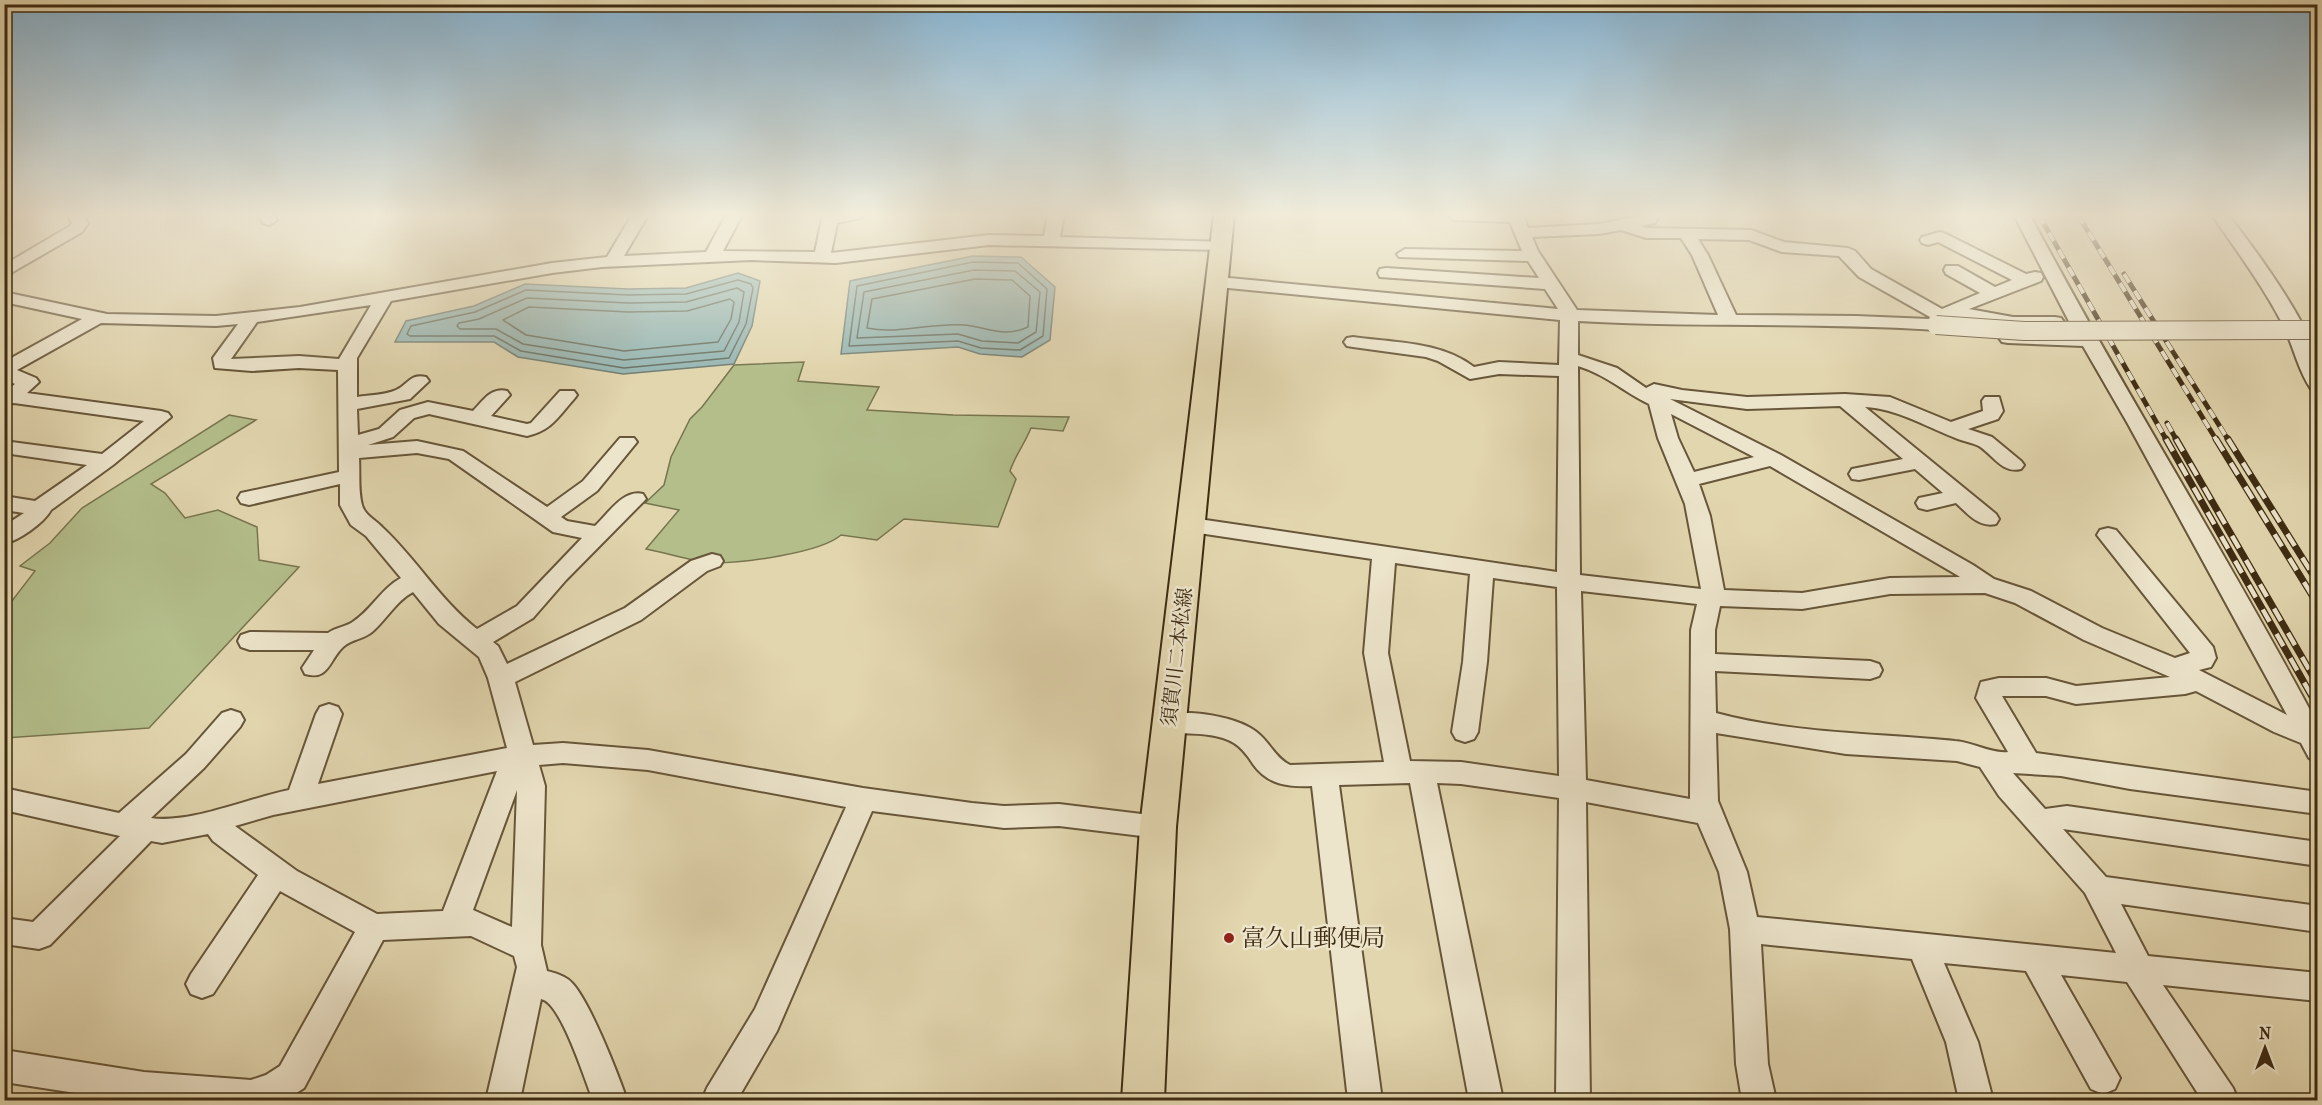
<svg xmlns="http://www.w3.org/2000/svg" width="2322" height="1105" font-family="'IM FELL French Canon','Noto Serif JP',serif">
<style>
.green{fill:#b3be8b;stroke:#78754e;stroke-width:1.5}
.water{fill:#98b7b4;stroke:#747f73;stroke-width:1.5}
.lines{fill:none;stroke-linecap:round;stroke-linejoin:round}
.shore{stroke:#6b7263;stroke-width:1.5}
.minor-casing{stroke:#675639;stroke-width:4}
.major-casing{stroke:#3e2c12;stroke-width:4}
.minor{fill:#ece4cb;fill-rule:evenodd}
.major{fill:#e2d6af;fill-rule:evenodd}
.rail-far1-casing{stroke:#3e2c12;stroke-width:5}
.rail-casing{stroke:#3e2c12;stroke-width:7}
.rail-far1{stroke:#ece4cb;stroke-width:4;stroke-dasharray:10;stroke-linecap:butt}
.rail{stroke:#ece4cb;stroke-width:4.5;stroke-dasharray:14;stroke-linecap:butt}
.minor-bridge-casing{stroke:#675639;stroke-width:20;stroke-linecap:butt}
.minor-bridge{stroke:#ece4cb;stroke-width:18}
.poi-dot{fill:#8f2418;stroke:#ece4cb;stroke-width:2}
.labels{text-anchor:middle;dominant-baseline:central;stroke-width:5;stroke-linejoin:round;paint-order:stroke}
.street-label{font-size:20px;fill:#3e2c12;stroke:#ece4cb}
.near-poi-label{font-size:24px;fill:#3e2c12;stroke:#ece4cb;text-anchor:start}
</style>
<rect width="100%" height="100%" fill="#e2d6af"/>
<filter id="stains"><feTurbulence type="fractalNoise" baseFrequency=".00333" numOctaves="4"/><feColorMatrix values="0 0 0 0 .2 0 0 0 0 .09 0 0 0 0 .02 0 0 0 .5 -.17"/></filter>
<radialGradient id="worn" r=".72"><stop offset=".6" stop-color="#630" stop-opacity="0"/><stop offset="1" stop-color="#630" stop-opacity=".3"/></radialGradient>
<!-- green -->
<path class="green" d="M804 362 798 381 879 387 867 410 953 415 1069 417 1063 431 1031 428C1025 443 1015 456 1010 471L1016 479 998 527 904 519 877 540 841 535C821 553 742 563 715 563 692 562 668 553 646 549L679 510 645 503 664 485 671 457 690 419 702 407 734 365Z
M229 415 256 420 151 484 165 493 185 518 218 510 257 527 259 560 299 567 149 728 5 738V610L35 571 20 566 50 543 82 508Z"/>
<!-- water -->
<path class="water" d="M973 256 1021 257 1055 287 1050 340 1022 357 980 354 958 347 841 354 850 281Z
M738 273 760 281 752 326 734 364 623 374 518 357 494 342H395L406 321 474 306 525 284 628 289 686 288Z"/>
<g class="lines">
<!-- shore -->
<path class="shore" d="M973 262 1018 263 1047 289 1043 336 1020 350 981 348 958 341 849 346 857 286Z
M974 270 1015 271 1040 292 1036 332 1018 343 982 341 958 334 857 338 864 292Z
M975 279 1012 280 1030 296 1028 327C1004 338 989 328 965 325 932 322 899 335 867 328L872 299Z
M738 280 751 284 753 288 746 324 729 358 624 368 521 351 494 336H410L407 334 411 326 475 312 526 290 628 295 686 294Z
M737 288 744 292 739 322 724 351 624 360 523 344 496 329H460L457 326 459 323 479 319 527 298 628 303 686 302Z
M730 299 734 302 731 319 718 342 624 351 526 335 503 320 529 307 628 312 687 311Z"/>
<defs>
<path id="minor" d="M68 215H84L88 223 82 232 4 277V265L70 226 72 223Z
M258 215H274L277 220 269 225 263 223Z
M632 215H648L624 256 706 252 726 215H742L723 251 815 252 823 215H862L861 218 837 223 831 253 989 235 1044 236 1048 215H1064L1060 237 1227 242 1229 245 1221 250 989 245 836 263 751 260 602 267 552 273 391 301 357 358V397C369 395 385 395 396 390 408 385 410 373 426 377L429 381 410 399 357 409 358 435 379 429 400 410 428 402 473 411C483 401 491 387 507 391L510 395 491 416 527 424 531 423 560 391H574L577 395 574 399C558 417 552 430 527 436L429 414 414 418 393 437 368 445 417 441 463 451 547 507 583 481 620 438H634L637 442 597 491 561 517 567 521 595 526C608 514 623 489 643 494L646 499 566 580 533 618 493 642 498 646 507 664 625 608 691 561 712 554 720 556 723 561 720 566 707 571 641 620 515 682 533 745 563 743 648 750 863 788 972 803 1004 806 1059 804 1158 816 1168 819 1172 827 1168 835 1158 838 1059 826 1004 828 872 811 777 1031 737 1100H702L707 1088 755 1009 846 807 648 770 563 763 539 765 545 786 541 945 547 971C555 973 566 976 572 983 590 1002 618 1074 627 1100H593C585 1081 561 1002 541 999L520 1100H486L517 967 514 956 471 936 383 940 304 1088 286 1100H121L4 1082V1050L144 1072 251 1080 266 1075 280 1066 355 932 280 891 213 994 202 998 191 994 186 984 191 974 258 875 213 841 208 834 162 843 151 841 50 945 39 949 4 944V918L33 922 120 836 4 810V788L119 813 186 754 222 713 231 710 240 713 244 720 240 727 204 768 151 818C190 824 249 798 289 790L316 714 320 707 329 704 338 707 342 714 318 784 507 748 488 678 479 657 439 624 413 592C396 601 386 620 372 632 364 639 352 639 343 647 329 660 329 681 305 674L302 668 314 650H250L241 647 238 641 241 635 250 632 328 633C336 627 347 627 354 621 372 609 382 588 401 578L366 536 351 525 340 505V484L249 505 241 503 238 498 241 493 339 472 338 370 299 368 252 371 215 368 213 358 238 324 216 326 101 323 17 370 36 378 39 382 27 393 161 411 168 413 171 417 113 465 51 510C43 524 19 540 4 544V526L24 513 4 510V496L35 501 87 465 4 453V441L102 454 144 421 14 403 4 405V392L15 384 4 379V362L82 319 4 302V292L107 314 216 316 300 307 552 263 607 257ZM371 305 339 359 299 356 231 359 257 322ZM417 453 449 459 553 532 582 538 517 606 477 629C440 600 417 560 383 528 376 520 365 516 362 505 358 491 360 473 359 458ZM497 771 443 911 377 914 297 871 235 826 273 815ZM517 790 512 927 473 910Z
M1447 215H1523L1528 228 1599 224 1644 215H1660L1655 223 1641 226 1647 228 1751 230 1784 242 1848 248 1855 251 1871 269 1942 309 1980 293 1946 274 1944 270 1946 266H1958L1995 287 2012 280 1938 242 1928 245 1922 243 1920 240 1922 237 1940 232 1946 234 2026 274 2035 272 2041 273 2043 277 2041 281 1969 309 2013 317H2055L2061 318 2064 322 2061 326C2023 335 1985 316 1947 320L1942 329 1936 330C1817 322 1697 328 1578 321V355L1617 368 1646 388 1654 384 1682 390 1747 397 1845 394 1890 397 1951 422 1983 411 1982 401 1985 397H1999L2003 411 1998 419 1968 429 1992 437 2021 461 2024 465 2021 469C2003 474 1993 455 1979 446 1971 442 1961 441 1953 437 1923 425 1897 409 1865 407L1996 514 1999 519 1996 524C1979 528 1968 514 1956 503L1927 510 1919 508 1916 503 1919 498 1943 493 1915 469 1859 480 1852 479 1849 474 1852 469 1903 459 1840 406 1747 409 1670 399 1781 455 1973 565 1994 579 2031 591 2102 628 2175 658 2190 653 2097 535 2100 530 2108 528 2116 530 2213 647 2216 658 2211 667 2199 670 2287 715 2128 424 2083 346 2008 343 2002 342 1999 338 2002 334 2008 333 2076 335 2014 215H2030C2121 387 2226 552 2318 725V761L2309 758 2301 743 2274 732 2196 691 2185 694 2076 704 2046 696H2002L2036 753 2318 792V814L2130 789 2061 776 2013 773 2045 809 2067 806 2318 842V866L2063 829 2106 877 2318 906V932L2121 904 2148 956 2318 973V1001L2163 985 2233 1088 2238 1100H2202L2127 982 2061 975 2120 1078 2115 1089 2103 1094 2091 1089 2026 971 1944 963 1978 1042 1993 1100H1959L1946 1042 1912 959 1761 944 1768 1064 1776 1100H1742L1736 1064 1730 929 1719 872 1698 823 1586 802 1590 1100H1556L1559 798 1461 784 1437 783 1503 1100H1469L1410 783 1339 785 1382 1100H1348L1312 786C1288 787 1268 785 1253 764 1248 756 1242 748 1234 743 1216 732 1189 734 1169 733L1160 730 1156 723 1160 716C1185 708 1241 716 1260 735 1271 745 1276 758 1290 765L1384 762 1364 653 1372 559 1192 532 1184 530 1181 525 1184 520 1192 518 1557 572 1559 376 1499 374 1470 379 1438 361 1426 357 1353 347 1347 346 1344 342 1347 338 1353 337C1394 343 1440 341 1474 367L1499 362 1559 365 1560 320 1218 287 1212 286 1209 282 1212 278 1218 277 1558 309 1545 289 1380 277 1378 273 1380 269 1386 268 1539 278 1528 261 1399 257 1397 254 1405 249 1522 251 1510 222 1454 220ZM1621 230 1646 238H1681L1692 255 1718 315 1577 310 1538 251 1532 237 1599 234ZM1698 239 1749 240 1782 252 1839 256 1859 277 1930 317 1929 319 1856 316 1736 315 1708 255ZM1578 366C1605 374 1624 392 1649 404L1658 438 1685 504 1701 589 1580 575ZM1671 414 1754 457 1694 472 1678 438ZM1770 466 1957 575 1960 577 1890 578 1802 593 1724 590 1710 516 1699 484ZM1395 563 1470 574 1463 662 1452 732 1456 739 1465 742 1474 739 1478 732 1487 662 1493 578 1557 587 1559 776 1461 762 1410 761 1388 653ZM1581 591 1697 604 1691 630 1690 799 1586 780ZM1985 593 2015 603 2084 640 2170 677 2076 686 2046 678H1999L1981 682 1976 698 2008 752C1991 754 1973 742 1955 741 1875 733 1794 734 1716 713L1715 671 1870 679 1879 676 1882 670 1879 664 1870 661 1715 654V630L1720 606 1802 609 1890 594ZM1716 733 1846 754 1957 761 1980 767 1999 796 2085 893 2116 953 1757 917 1747 872 1718 801Z
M2212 215H2228C2253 246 2311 325 2318 363 2319 371 2318 382 2318 391L2311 389C2297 369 2293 343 2281 321 2261 283 2236 250 2212 215Z"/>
<path id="major" d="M1214 215H1234L1176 827 1164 1100H1122L1140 827Z"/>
</defs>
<!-- minor casing -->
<use href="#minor" class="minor-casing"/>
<!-- major casing -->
<use href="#major" class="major-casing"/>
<!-- minor -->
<use href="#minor" class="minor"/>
<!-- major -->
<use href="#major" class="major"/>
<defs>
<path id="rail-far1" d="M2039 215 2167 441
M2078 215 2217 441
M2124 274 2229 441
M2167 423 2177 441"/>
<path id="rail" d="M2166 439 2318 707
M2176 439 2318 685
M2216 439 2318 605
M2228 439 2318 583"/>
</defs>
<!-- rail-far1 casing -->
<use href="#rail-far1" class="rail-far1-casing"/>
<!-- rail casing -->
<use href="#rail" class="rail-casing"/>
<!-- rail-far1 -->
<use href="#rail-far1" class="rail-far1"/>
<!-- rail -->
<use href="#rail" class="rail"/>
<defs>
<path id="minor-bridge" d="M1936 325 2024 331 2318 330"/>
</defs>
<!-- minor-bridge casing -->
<use href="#minor-bridge" class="minor-bridge-casing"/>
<!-- minor-bridge -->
<use href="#minor-bridge" class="minor-bridge"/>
</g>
<!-- sky -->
<linearGradient id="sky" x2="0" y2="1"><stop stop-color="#88b5d3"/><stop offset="0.58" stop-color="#f2eddb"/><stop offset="1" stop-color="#f2eddb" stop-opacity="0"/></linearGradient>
<rect width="2322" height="370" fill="url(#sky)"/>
<!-- markers -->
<circle class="poi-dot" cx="1229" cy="938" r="6"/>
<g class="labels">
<!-- street labels -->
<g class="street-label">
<text transform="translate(1177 657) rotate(-83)">須賀川二本松線</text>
</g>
<!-- near-poi labels -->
<g class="near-poi-label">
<text x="1241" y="938">富久山郵便局</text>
</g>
</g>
<!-- margin -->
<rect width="2322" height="1105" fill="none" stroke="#e2d6af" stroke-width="24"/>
<rect x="6" y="6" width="2310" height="1093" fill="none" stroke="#3e2c12" stroke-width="3"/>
<rect x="12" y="12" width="2298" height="1081" fill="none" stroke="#3e2c12" stroke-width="1.5"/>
<!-- north arrow -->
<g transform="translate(2265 1048)" stroke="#ece4cb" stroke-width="4.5" paint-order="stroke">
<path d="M0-4.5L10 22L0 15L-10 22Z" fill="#3e2c12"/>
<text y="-9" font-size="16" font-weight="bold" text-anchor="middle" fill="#3e2c12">N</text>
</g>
<rect width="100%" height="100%" filter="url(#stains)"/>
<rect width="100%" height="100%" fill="url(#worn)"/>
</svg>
